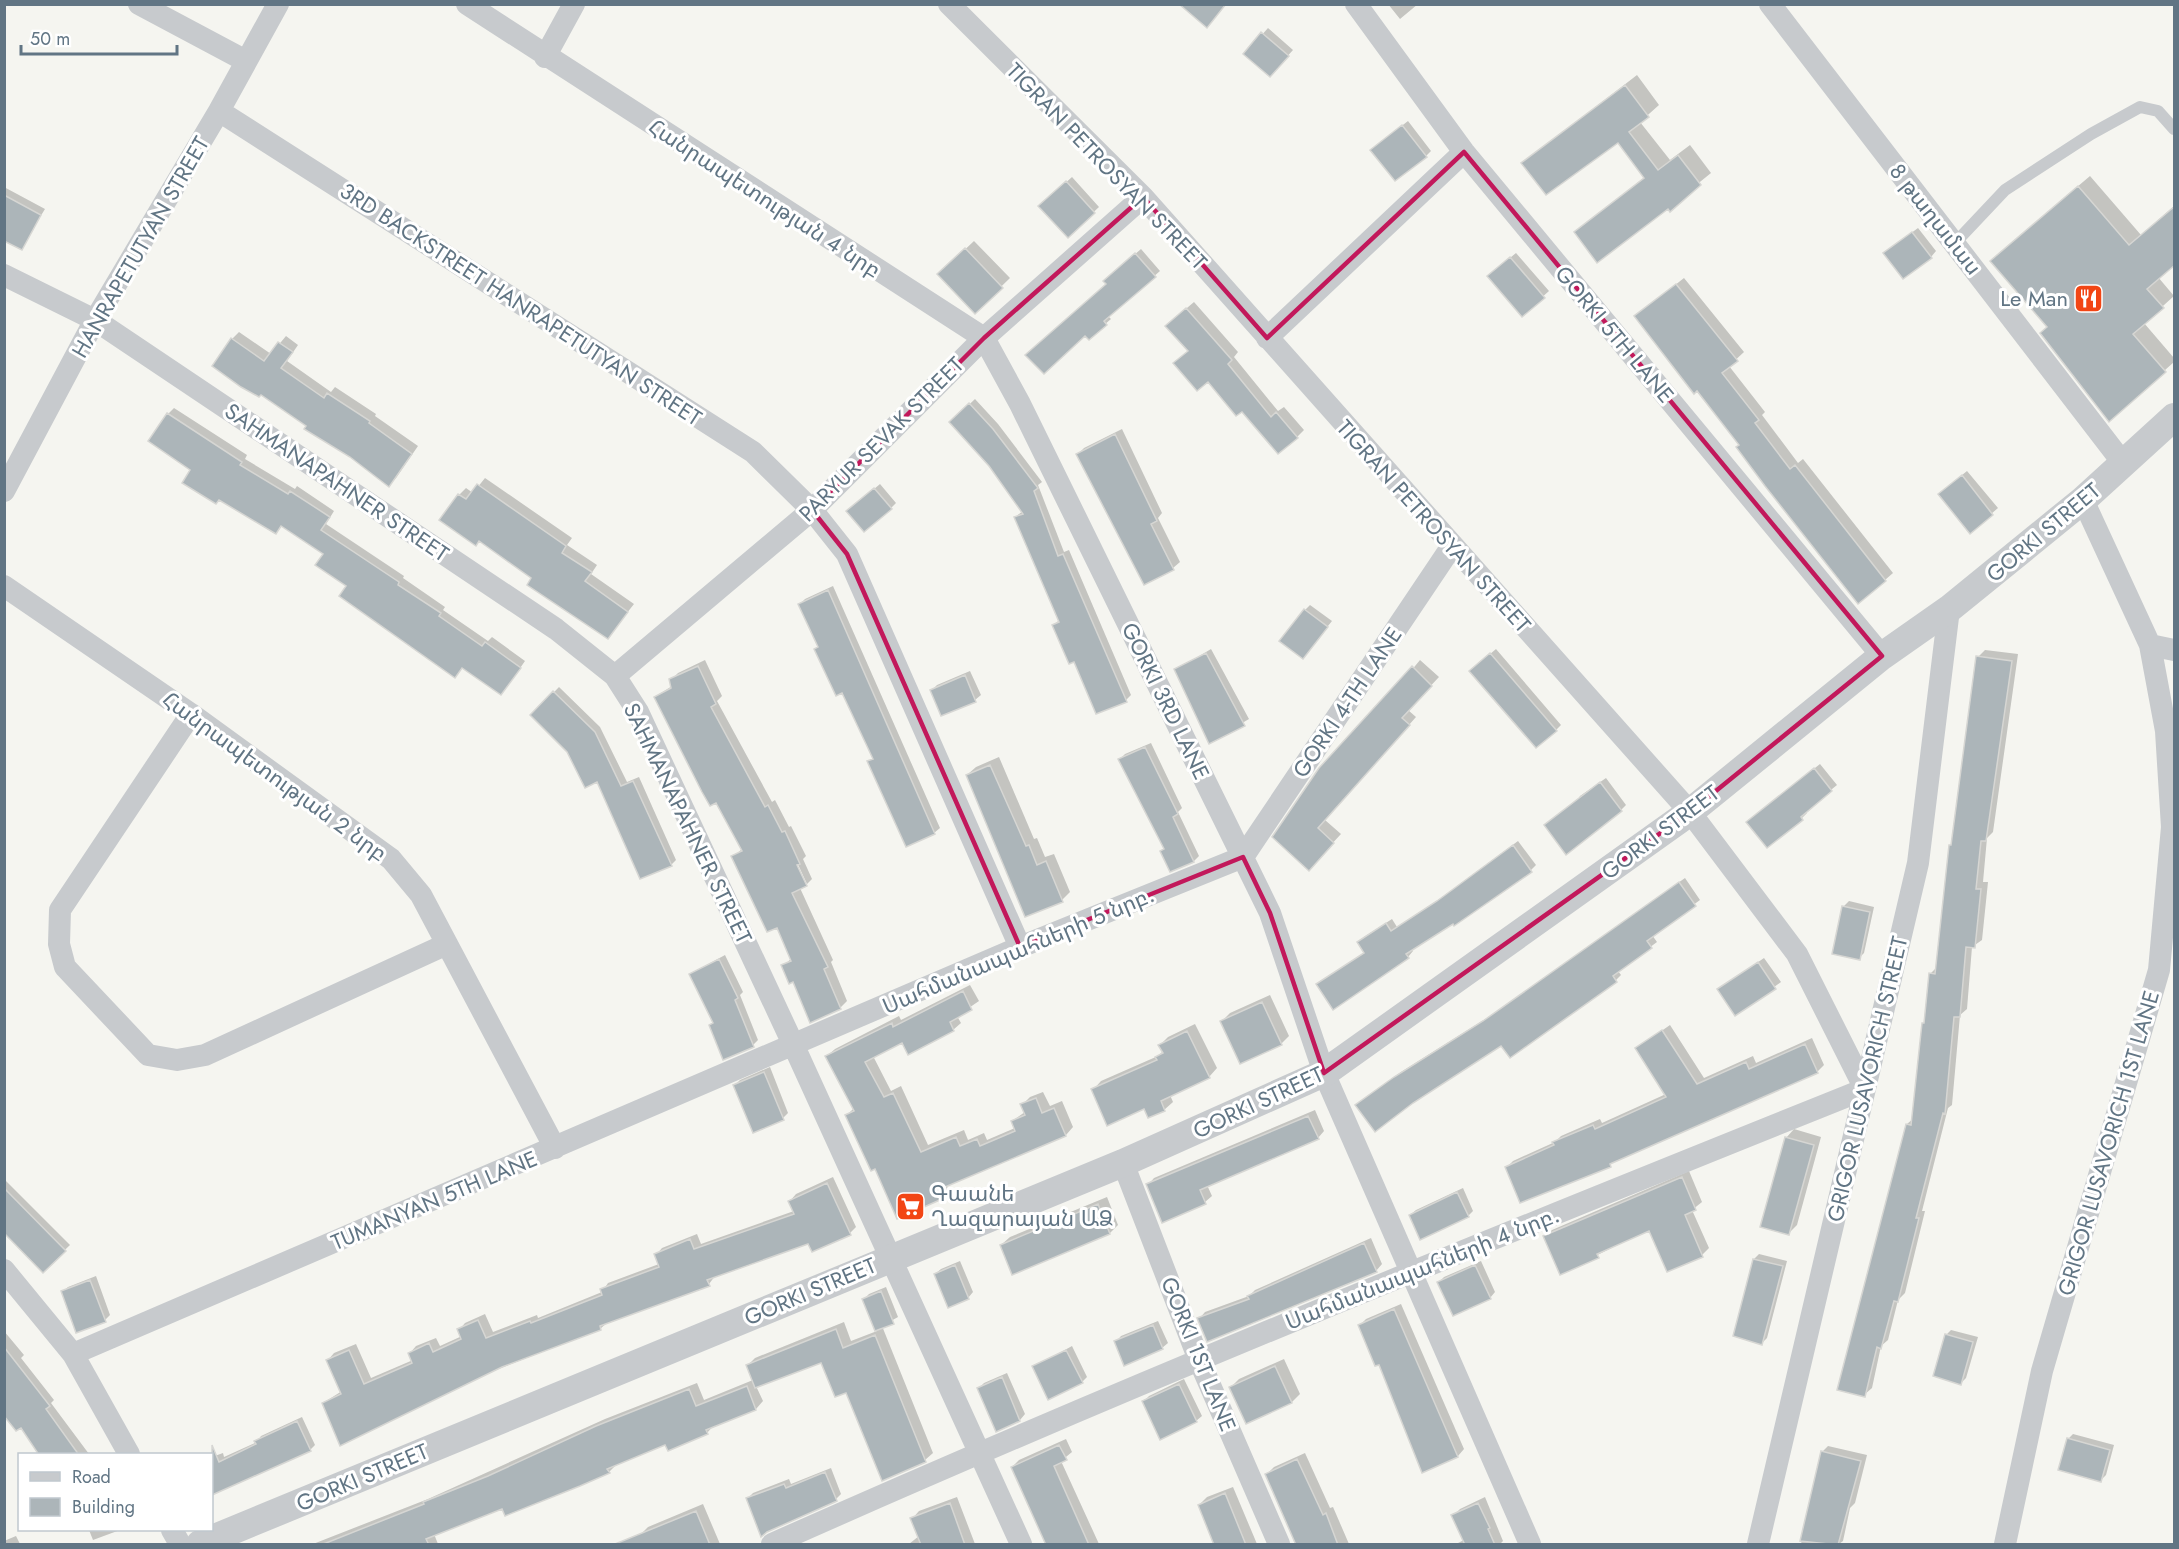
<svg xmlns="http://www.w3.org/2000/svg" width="2179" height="1549" font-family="Jost,'Noto Sans Armenian',sans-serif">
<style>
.shadow{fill:#0003}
.building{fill:#acb5b9;stroke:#d6d6d3;stroke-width:1.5}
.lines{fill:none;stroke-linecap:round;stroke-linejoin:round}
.service{stroke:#c7cacd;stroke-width:12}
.minor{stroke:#c7cacd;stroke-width:22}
.tertiary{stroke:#c7cacd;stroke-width:28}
.marked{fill:none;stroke:#c2185b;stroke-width:4.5;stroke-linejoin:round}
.labels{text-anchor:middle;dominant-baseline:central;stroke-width:6;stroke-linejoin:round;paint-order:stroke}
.street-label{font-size:22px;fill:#617584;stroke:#fff}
.poi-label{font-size:22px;fill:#617584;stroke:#fff;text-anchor:end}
</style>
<rect width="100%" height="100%" fill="#f5f5f0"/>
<!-- shadow -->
<path class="shadow" d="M1388 4H1418L1400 19Z
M1268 28 1293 50 1275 70 1245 54Z
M1637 75 1659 105 1640 122 1670 160 1690 145 1711 173 1669 207 1576 232 1645 177 1618 141 1523 163Z
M1408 121 1431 151 1426 156 1377 145Z
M2090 176 2141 235 2174 206V263L2158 277 2174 296 2144 323 2174 358V362L2109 420 2003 250Z
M1072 177 1099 207 1068 236 1040 206Z
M4 187 45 209 21 248 4 240Z
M1918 228 1936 251 1931 257 1891 248Z
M974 241 1010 278 975 312 939 274Z
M1141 249 1160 271 1108 316 1111 319 1089 338 1110 276Z
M1516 253 1549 291 1522 315 1494 271Z
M1684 278 1744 352 1729 366 1765 412 1762 415 1798 463 1803 459 1893 573 1885 580 1740 445 1636 316Z
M1194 302 1238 352 1234 357 1278 411 1284 407 1304 430 1297 437 1242 410 1208 380 1189 350 1174 319Z
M239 332 271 354 286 336 298 345 287 361 331 392 335 387 376 414 375 416 418 446 396 478 389 485 308 426 232 339Z
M975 399 998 424 1042 482 1038 485 1064 552 1069 550 1131 695 1126 700 1075 660 1054 625 1060 619 1015 517 1023 511 990 465 951 422Z
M174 408 247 455 245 459 295 489 297 486 334 511 326 524 404 576 403 578 445 607 443 610 488 641 492 637 525 661 507 687 501 693 463 667 455 676 348 585 325 553 283 525 275 534 219 498 192 470 168 414Z
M1122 429 1162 513 1158 518 1180 562 1173 568 1145 583 1078 454 1084 448Z
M1967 471 1998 508 1970 532 1945 489Z
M485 478 572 538 567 545 597 565 591 574 634 604 608 637 534 577 459 495 466 488 473 493Z
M880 484 896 503 891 508 854 506Z
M833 586 940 828 934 833 869 762 874 757 843 691 815 650 819 646 800 604 805 599Z
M1310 605 1332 621 1303 657 1305 610Z
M1211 649 1249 719 1210 742 1176 670Z
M1496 649 1561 725 1556 730 1476 666Z
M1985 650 2018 654 1993 832 1987 838 1983 882H1988L1982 940 1972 947 1967 1009 1960 1015 1952 1105 1948 1108 1922 1211H1925L1905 1293 1898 1300 1888 1340 1881 1346 1872 1388 1864 1395 1907 1124 1914 1118 1930 974 1937 967 1978 657Z
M705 660 722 696 717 701 772 802 775 800 789 827 791 826 806 856 803 859 812 879 807 884 795 858 792 859 804 884H806L800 888 833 960 831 962 847 1001 840 1008 794 980 783 966 792 958 778 926 733 857 742 849 655 697 672 686 671 680 678 673Z
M1420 660 1439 677 1408 710 1416 717 1325 820 1341 834 1316 861 1274 837Z
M970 671 981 695 975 700 942 714 932 690 937 685Z
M559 687 600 727 627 782 639 777 676 860 671 865 598 780 532 715Z
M1151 743 1182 808 1178 812 1199 856 1194 861 1171 870 1165 848 1120 759 1125 754Z
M999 757 1034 839 1037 838 1045 857 1054 854 1070 892 1062 900 967 775 976 767Z
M1820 764 1837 785 1805 811 1807 813 1802 818 1753 817Z
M1606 778 1626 805 1621 810 1576 803 1580 796Z
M1518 841 1536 865 1531 870 1411 949 1413 951 1408 957 1334 1008 1318 984 1365 952 1359 942 1364 937 1392 919 1397 927 1444 896Z
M1685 878 1700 900 1652 935 1657 942 1618 971 1621 975 1616 980 1501 1043 1362 1100 1401 1072 1490 1016Z
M1849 901 1874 907 1864 953 1859 958 1843 907Z
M725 955 743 992 740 995 758 1040 753 1045 710 1025 714 1021 690 974Z
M1764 958 1781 982 1736 1014 1719 989Z
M970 985 979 1001 957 1016 961 1023 953 1030 903 1041 873 1056 891 1091 901 1086 928 1145 964 1130 968 1140 984 1133 987 1140 1015 1128 1012 1121 1025 1112 1022 1105 1030 1097 1043 1092 1050 1106 1062 1101 1073 1127 1066 1135 946 1185 949 1190 941 1198 876 1167 847 1115 854 1108 827 1056 835 1049 899 1016 901 1020Z
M1270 995 1289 1036 1281 1044 1222 1021 1230 1013Z
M1195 1024 1217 1068 1209 1077 1170 1095 1173 1102 1164 1110 1145 1107 1093 1090 1101 1081 1158 1056 1163 1051 1160 1045 1168 1037Z
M1670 1025 1704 1078 1753 1056 1756 1063 1812 1038 1824 1065 1817 1072 1615 1160 1610 1165 1506 1168 1513 1161 1555 1142 1561 1136 1600 1119 1602 1123 1666 1094 1637 1048Z
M770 1067 788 1113 783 1118 735 1085 740 1080Z
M1315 1110 1324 1131 1318 1138 1207 1185 1212 1196 1205 1202 1148 1185 1154 1178Z
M1794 1129 1821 1137 1797 1225 1789 1233 1786 1138Z
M1689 1171 1702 1202 1692 1210 1709 1248 1702 1255 1668 1270 1650 1229 1561 1273 1545 1237 1552 1230Z
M833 1177 856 1227 850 1233 809 1242 715 1276 709 1284 608 1322 600 1329 476 1378 323 1403 342 1391 328 1360 334 1353 356 1344 371 1378 413 1360 410 1353 416 1346 436 1338 440 1346 462 1336 459 1330 465 1323 485 1314 493 1332 537 1315 538 1318 602 1292 608 1283 659 1264 656 1255 662 1248 697 1234 701 1244 794 1211 790 1201 796 1194Z
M4 1179 70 1245 43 1271 4 1232Z
M1463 1188 1473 1211 1468 1216 1410 1215 1416 1210Z
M1107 1197 1118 1225 1110 1233 1013 1273 1001 1245 1010 1237Z
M1371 1238 1382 1264 1376 1271 1199 1319 1205 1312 1249 1296 1255 1290Z
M1759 1254 1787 1261 1767 1338 1762 1343 1754 1259Z
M960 1261 973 1292 968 1298 935 1274 941 1269Z
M1481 1261 1495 1292 1490 1298 1439 1282 1444 1277Z
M96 1276 110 1315 105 1320 62 1292 68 1287Z
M886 1287 898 1317 882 1326 933 1453 925 1460 847 1391 822 1361 756 1386 763 1401 756 1409 714 1425 707 1433 666 1443 616 1465 609 1472 503 1507 434 1534 438 1544H313L428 1499 605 1419 697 1383 704 1400 753 1380 748 1365 755 1358 844 1322 851 1341 877 1331 864 1299 869 1294Z
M1401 1304 1464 1449 1458 1456 1423 1471 1379 1363 1360 1325 1366 1319Z
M1158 1321 1168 1343 1162 1348 1116 1342 1121 1336Z
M1951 1330 1978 1337 1966 1378 1961 1383 1946 1335Z
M4 1331 24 1355 21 1358 54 1400 51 1403 89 1454H40L21 1426 4 1414Z
M1072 1346 1087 1377 1082 1382 1034 1367Z
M1284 1359 1300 1394 1292 1402 1247 1422 1231 1387 1239 1379Z
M1007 1373 1025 1414 1020 1420 996 1430 979 1388 984 1383Z
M1184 1379 1202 1416 1196 1421 1144 1401 1149 1396Z
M302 1417 315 1445 310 1450 212 1492V1457L223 1453 224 1457 257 1442 261 1436Z
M2073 1434 2114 1445 2106 1475 2101 1480 2068 1439Z
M1066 1439 1072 1452 1061 1461 1099 1544H1048L1012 1467 1019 1460Z
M1828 1446 1867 1455 1855 1503 1850 1508 1843 1541 1839 1544H1801L1822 1452Z
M1305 1453 1330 1508 1333 1507 1349 1544H1297L1267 1474 1274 1467Z
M831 1468 841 1494 836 1499 748 1498 753 1493 789 1479 791 1484Z
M1233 1487 1257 1544H1215L1199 1505 1207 1497Z
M957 1497 975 1544H909L919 1536 912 1519 919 1511Z
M1485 1497 1503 1541 1500 1544H1456L1464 1540 1453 1516 1460 1509Z
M703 1504 720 1544H644L640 1535 648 1527Z
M89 1530H120L93 1540Z
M16 1536 20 1544H4V1541Z"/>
<!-- building -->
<path class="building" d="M1179 4H1226L1207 28Z
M1261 32 1289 56 1270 77 1243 54Z
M1625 85 1649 117 1629 132 1658 170 1678 155 1701 185 1670 212 1668 209 1597 263 1574 232 1644 178 1618 143 1546 195 1521 163Z
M1402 125 1427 157 1395 181 1370 150Z
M1066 181 1095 213 1068 238 1038 206Z
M2078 186 2129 245 2175 206V265L2147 289 2164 308 2133 334 2166 372 2109 422 2040 333 2047 327 1990 261Z
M4 195 41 215 22 250 4 241Z
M1912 232 1932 258 1903 279 1883 253Z
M965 248 1003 288 975 314 937 274Z
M1135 253 1156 277 1104 321 1107 325 1089 340 1085 336 1044 374 1025 355 1106 284 1103 281Z
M1510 257 1545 298 1522 317 1487 276Z
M1676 284 1738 361 1722 373 1759 420 1755 423 1790 469 1795 465 1886 581 1858 604 1765 486 1736 447 1739 445 1697 391 1694 394 1634 316Z
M1186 308 1232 360 1228 364 1271 417 1276 412 1298 438 1278 454 1242 412 1236 416 1208 382 1197 391 1173 363 1188 351 1165 326Z
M231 338 264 361 278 342 293 352 281 368 324 398 327 393 370 421 369 423 412 454 389 487 350 457 304 429 306 426 261 395 259 397 241 387 212 366Z
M969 403 993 429 1038 488 1034 491 1058 556 1063 554 1127 702 1096 714 1074 662 1069 664 1052 625 1059 622 1014 517 1023 514 989 466 949 422Z
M167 413 242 462 240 465 288 494 290 491 330 517 321 530 399 582 398 585 441 613 439 616 482 646 485 642 521 668 501 695 462 668 455 678 339 596 346 586 315 565 323 554 281 526 276 534 219 500 216 504 182 483 190 470 148 441Z
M1115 434 1157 521 1151 524 1174 570 1144 585 1076 454Z
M1962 475 1993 515 1970 534 1938 494Z
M477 484 566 546 562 553 592 572 585 581 628 612 608 639 527 585 531 578 479 541 476 546 439 520 458 494 466 499Z
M874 488 892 509 864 532 846 511Z
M828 590 935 834 906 847 867 761 873 759 842 693 836 696 814 649 818 647 798 604Z
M1304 609 1328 627 1303 659 1279 641Z
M1206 653 1245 726 1209 744 1174 669Z
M1490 653 1557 731 1536 748 1469 671Z
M1976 656 2012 661 1986 841H1981L1976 889H1981L1975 948 1966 947 1960 1017H1954L1945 1114 1943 1113 1916 1218H1919L1898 1302 1894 1301 1881 1349 1877 1347 1865 1397 1837 1390 1906 1124 1911 1125 1922 1023H1924L1929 973 1935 974 1949 845H1951Z
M698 666 716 704 711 707 765 807 768 805 782 832 785 831 800 864 797 865 807 886 792 893 828 967 824 969 841 1009 810 1023 793 982 789 984 781 965 791 961 777 928 767 932 731 856 742 851 716 803 710 806 702 792 654 697 671 688 669 679Z
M1412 666 1432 686 1402 718 1410 725 1318 828 1334 843 1309 871 1272 837 1319 768Z
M965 675 976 702 941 716 930 690Z
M553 691 595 732 621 786 633 781 672 866 640 879 597 782 585 788 567 752 530 715Z
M1145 747 1178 814 1173 817 1194 862 1170 872 1160 851 1164 849 1118 759Z
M990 765 1026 846 1029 845 1037 865 1046 861 1063 902 1025 917 966 775Z
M1814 768 1832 791 1801 817 1803 820 1767 848 1746 822Z
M1600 782 1622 811 1566 855 1544 825Z
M1513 845 1532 872 1454 926 1453 924 1406 954 1409 958 1333 1010 1316 984 1364 953 1357 942 1386 923 1391 931 1437 901Z
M1679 882 1696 906 1647 941 1652 948 1613 976 1617 982 1510 1058 1501 1046 1413 1103 1375 1132 1355 1105 1394 1077 1483 1021Z
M1842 906 1870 912 1860 960 1832 954Z
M719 959 738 998 735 1000 754 1047 723 1060 709 1025 713 1023 689 974Z
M1758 962 1776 989 1735 1016 1717 989Z
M963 991 972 1010 950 1022 954 1031 908 1055 902 1043 865 1062 884 1097 893 1093 921 1152 956 1137 960 1146 977 1139 980 1146 1015 1131 1011 1121 1025 1115 1020 1104 1036 1098 1042 1113 1054 1108 1066 1136 938 1190 942 1199 897 1219 875 1169 871 1171 845 1115 854 1111 825 1056 892 1023 893 1027Z
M1262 1002 1282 1045 1240 1064 1220 1021Z
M1662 1030 1697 1084 1746 1062 1749 1069 1805 1044 1818 1073 1610 1164 1611 1167 1520 1203 1505 1167 1554 1145 1552 1142 1593 1125 1595 1129 1666 1097 1635 1048Z
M1187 1031 1210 1078 1161 1101 1165 1111 1148 1118 1144 1109 1107 1126 1091 1089 1157 1060 1155 1057 1163 1053 1158 1045Z
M764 1072 784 1120 753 1133 733 1085Z
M1308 1116 1319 1139 1200 1190 1206 1204 1162 1223 1146 1184Z
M1785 1137 1814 1145 1789 1235 1760 1227Z
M1682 1177 1696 1210 1685 1215 1703 1257 1667 1272 1649 1231 1597 1254 1599 1258 1560 1275 1543 1236Z
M827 1183 851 1235 812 1252 808 1244 707 1280 710 1286 600 1326 601 1330 502 1367 340 1446 322 1403 341 1394 326 1360 349 1350 364 1384 412 1363 408 1353 429 1343 433 1352 461 1339 457 1329 478 1320 486 1338 530 1321 531 1323 602 1295 600 1289 659 1267 654 1254 690 1239 694 1249 794 1214 788 1201Z
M4 1188 66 1251 43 1273 4 1233Z
M1457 1192 1469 1217 1420 1240 1409 1215Z
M1098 1204 1110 1234 1012 1275 1000 1245Z
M1364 1243 1377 1272 1207 1342 1197 1318 1249 1299 1247 1296Z
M1753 1259 1783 1266 1762 1345 1733 1336Z
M955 1265 969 1299 948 1308 934 1274Z
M1475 1265 1491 1299 1453 1316 1437 1282Z
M90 1280 106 1322 76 1333 61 1291Z
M881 1291 894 1324 875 1331 862 1299Z
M1394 1309 1458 1457 1422 1473 1379 1365 1375 1366 1358 1325Z
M1153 1325 1163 1349 1124 1366 1114 1341Z
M836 1329 843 1348 875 1335 926 1462 882 1481 846 1393 835 1397 821 1363 755 1388 746 1365Z
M1945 1334 1973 1342 1961 1385 1933 1376Z
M4 1347 50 1406 46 1409 79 1455H39L21 1428 16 1431 4 1416Z
M1066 1350 1083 1383 1048 1400 1032 1366Z
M1275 1366 1292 1403 1246 1424 1229 1387Z
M1002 1377 1020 1421 996 1432 977 1388Z
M1179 1384 1197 1422 1160 1440 1142 1401Z
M747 1386 756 1410 706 1430 708 1434 668 1451 665 1445 607 1469 610 1473 580 1486 505 1516 502 1509 426 1539 429 1545H321L424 1504 423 1502 488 1476 596 1426 689 1389 696 1406Z
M297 1421 311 1451 212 1495V1445L219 1462 256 1444 254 1441Z
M2067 1438 2110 1450 2101 1482 2058 1470Z
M1059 1445 1067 1460 1054 1466 1089 1545H1046L1011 1467Z
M1821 1451 1861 1461 1838 1545 1800 1541Z
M1297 1459 1323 1515 1326 1513 1338 1545H1296L1265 1474Z
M825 1472 837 1501 767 1532 761 1537 746 1498 784 1484 786 1488Z
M1225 1493 1246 1545H1214L1198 1505Z
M950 1503 965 1545H921L910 1518Z
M1478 1503 1490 1528 1488 1529 1495 1545H1465L1451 1515Z
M696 1511 710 1545H615V1544Z"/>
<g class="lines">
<!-- service -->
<path class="service" d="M1955 243 2005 190 2091 134 2140 107 2158 111 2174 129"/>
<!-- minor -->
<path class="minor" d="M139 4 246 61
M467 4 984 338 1020 404 1270 913 1324 1073 1530 1544
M1356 4 1464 152 1882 656
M1770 4 2123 463
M545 57 574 4
M219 111 753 452 812 510 847 554 1020 947
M4 275 95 320 556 629 615 676 638 712 793 1044 1021 1544
M1267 338 1464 152
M4 491 95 320 219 111 278 4
M4 586 191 714 391 859 421 895 555 1148
M2150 645 2174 650
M615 676 812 510 984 338 1143 197
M191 714 60 910 59 944 65 967 148 1055 177 1060 205 1055 447 944
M1123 1163 1199 1360 1279 1544
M4 1270 73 1354 129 1454
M73 1354 1020 947 1243 857 1452 546
M172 1530 180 1544
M772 1544C1133 1383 1499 1236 1865 1089L1797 954 1690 812 1143 197 949 4
M1758 1544 1918 863 1949 609
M2005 1544 2042 1371 2159 970 2172 827 2166 731 2150 645 2083 500"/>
<!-- tertiary -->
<path class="tertiary" d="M200 1544 1123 1163 1324 1073 1690 812 1882 656 1949 609 2083 500 2174 417"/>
</g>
<!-- marked area -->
<path class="marked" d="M1464 152 1882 656 1690 812 1324 1073 1270 913 1243 857 1020 947 847 554 812 510 984 338 1143 197 1267 338Z"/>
<!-- icons -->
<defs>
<symbol id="restaurant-square" viewBox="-11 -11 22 22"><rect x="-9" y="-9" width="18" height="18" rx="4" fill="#f24514" stroke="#fff"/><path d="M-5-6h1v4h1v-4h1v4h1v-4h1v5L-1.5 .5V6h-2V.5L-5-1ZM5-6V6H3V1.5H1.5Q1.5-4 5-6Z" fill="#fff"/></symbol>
<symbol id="supermarket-square" viewBox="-11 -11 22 22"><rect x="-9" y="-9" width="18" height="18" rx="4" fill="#f24514" stroke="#fff"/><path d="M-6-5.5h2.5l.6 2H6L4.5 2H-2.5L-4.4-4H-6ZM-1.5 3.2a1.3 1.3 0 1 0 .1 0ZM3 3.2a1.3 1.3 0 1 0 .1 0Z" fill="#fff"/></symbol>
</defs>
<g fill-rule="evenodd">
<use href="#restaurant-square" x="2072" y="282" width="33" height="33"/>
<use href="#supermarket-square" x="894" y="1190" width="33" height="33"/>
</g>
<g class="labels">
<!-- street labels -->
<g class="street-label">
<text transform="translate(1107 166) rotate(46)">TIGRAN PETROSYAN STREET</text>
<text transform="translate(765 198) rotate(33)">Հանրապետության 4 նրբ</text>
<text transform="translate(1936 219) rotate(52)">8 թաղամաս</text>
<text transform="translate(140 247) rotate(-60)">HANRAPETUTYAN STREET</text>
<text transform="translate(521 304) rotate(33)">3RD BACKSTREET HANRAPETUTYAN STREET</text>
<text transform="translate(1615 334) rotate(50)">GORKI 5TH LANE</text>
<text transform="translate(881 439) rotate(-45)">PARYUR SEVAK STREET</text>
<text transform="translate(337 482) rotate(34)">SAHMANAPAHNER STREET</text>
<text transform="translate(1434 526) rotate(48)">TIGRAN PETROSYAN STREET</text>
<text transform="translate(2043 532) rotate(-40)">GORKI STREET</text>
<text transform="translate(1166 701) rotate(64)">GORKI 3RD LANE</text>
<text transform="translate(1347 702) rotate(-56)">GORKI 4-TH LANE</text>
<text transform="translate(275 776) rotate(36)">Հանրապետության 2 նրբ</text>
<text transform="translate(688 823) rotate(64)">SAHMANAPAHNER STREET</text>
<text transform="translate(1660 832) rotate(-37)">GORKI STREET</text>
<text transform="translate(1018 950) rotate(-23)">Սահմանապահների 5 նրբ.</text>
<text transform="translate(1867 1079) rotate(-77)">GRIGOR LUSAVORICH STREET</text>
<text transform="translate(1258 1102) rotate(-25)">GORKI STREET</text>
<text transform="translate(2108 1143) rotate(-74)">GRIGOR LUSAVORICH 1ST LANE</text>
<text transform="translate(434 1200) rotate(-23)">TUMANYAN 5TH LANE</text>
<text transform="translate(1422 1268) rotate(-22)">Սահմանապահների 4 նրբ.</text>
<text transform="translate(810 1291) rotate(-23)">GORKI STREET</text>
<text transform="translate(1199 1354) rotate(68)">GORKI 1ST LANE</text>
<text transform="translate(362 1477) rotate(-23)">GORKI STREET</text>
</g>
<!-- poi labels -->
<g class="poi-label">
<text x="2068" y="298">Le Man</text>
<text x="931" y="1193" text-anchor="start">Գաանե<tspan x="931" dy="25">Ղազարայան ԱՁ</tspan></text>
</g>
</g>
<!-- border -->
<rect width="2179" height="1549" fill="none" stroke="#617584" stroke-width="12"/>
<!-- legend -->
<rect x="18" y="1453" width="195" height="78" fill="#ffffff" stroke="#c0c8ce" stroke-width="1.5"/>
<rect x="30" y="1472" width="30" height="9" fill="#c7cacd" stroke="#c0c8ce" stroke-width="1.5"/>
<text x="72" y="1483" font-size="18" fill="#617584">Road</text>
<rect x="30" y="1498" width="30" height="18" fill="#acb5b9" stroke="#c0c8ce" stroke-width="1.5"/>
<text x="72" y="1513" font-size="18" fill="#617584">Building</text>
<!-- scale -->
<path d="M21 45v9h156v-9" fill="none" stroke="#617584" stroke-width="3"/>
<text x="30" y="45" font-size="18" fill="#617584" stroke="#ffffff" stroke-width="4.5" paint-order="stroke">50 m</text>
</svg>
